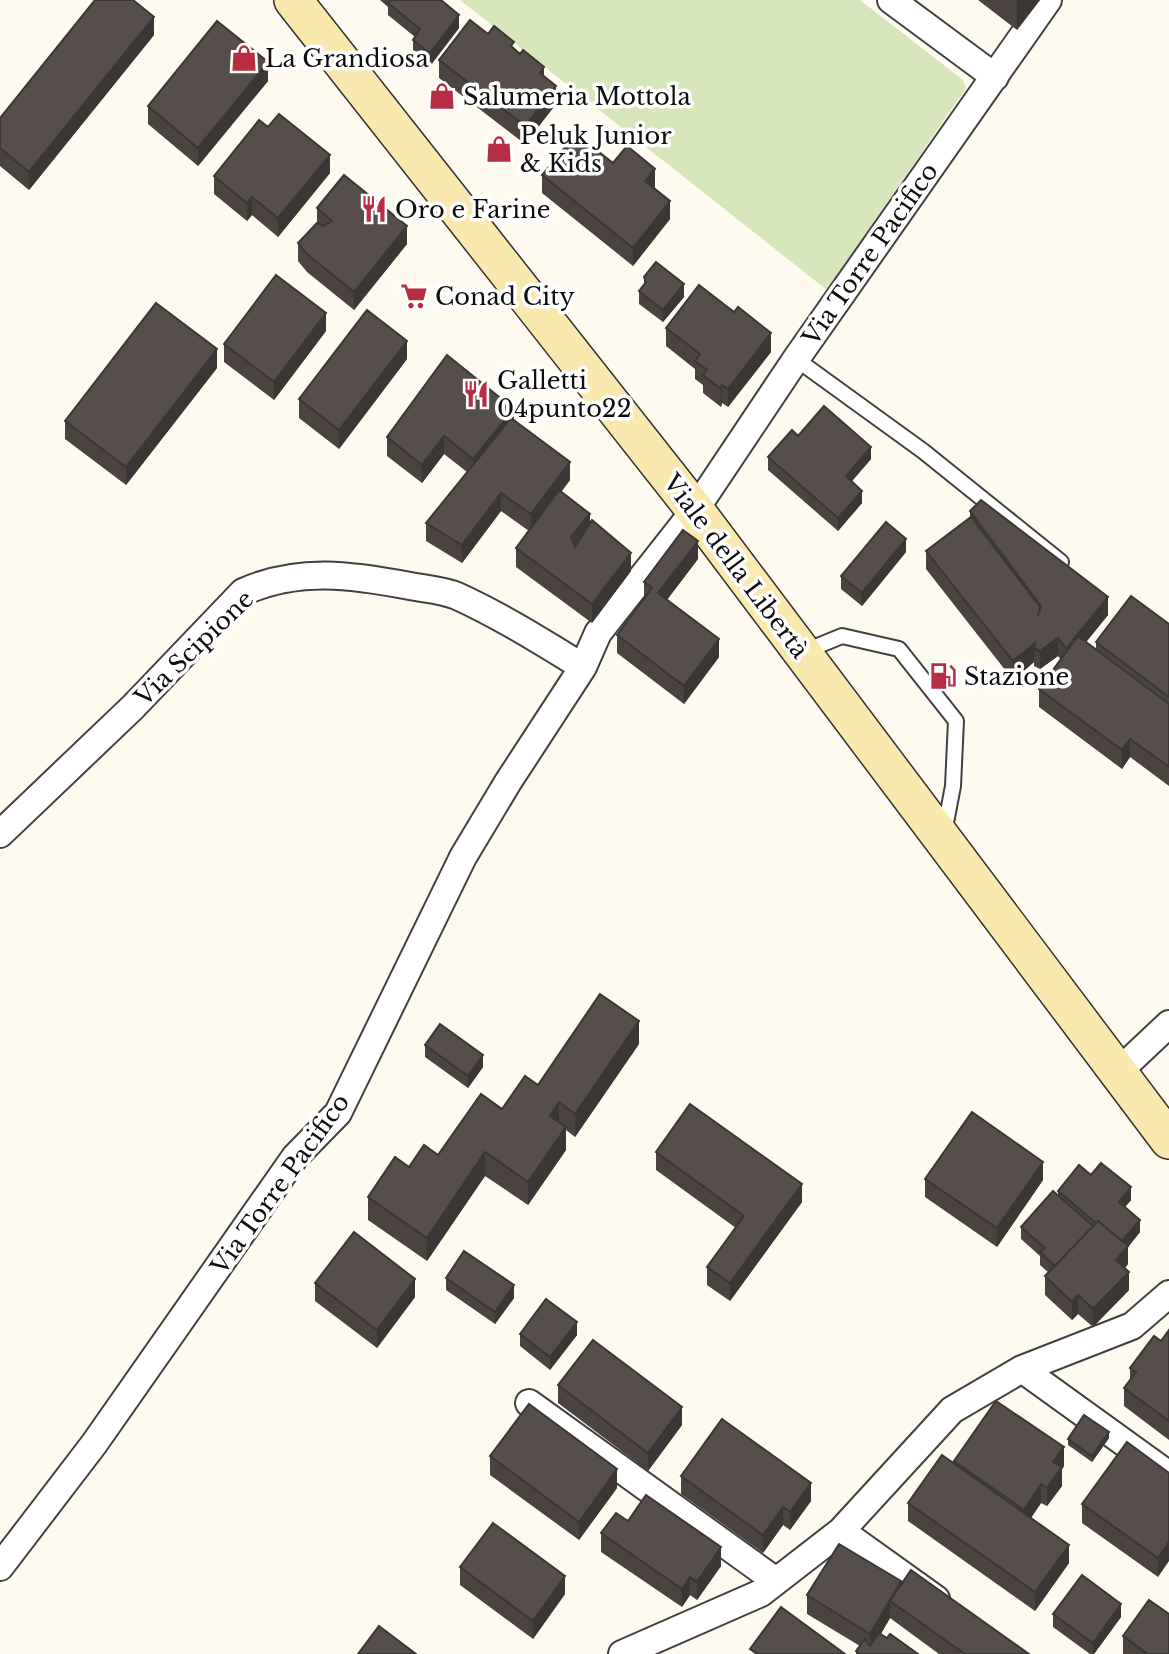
<svg xmlns="http://www.w3.org/2000/svg" width="1169" height="1654" font-family="'Libre Baskerville',serif">
<style>
.green{fill:#d7e7bb}
.lines{fill:none;stroke-linecap:round;stroke-linejoin:round}
.service-casing{stroke:#414141;stroke-width:18}
.minor-casing{stroke:#414141;stroke-width:30}
.secondary-casing{stroke:#303030;stroke-width:40}
.service{stroke:#fff;stroke-width:14}
.minor{stroke:#fff;stroke-width:26}
.secondary{stroke:#fae9af;stroke-width:37}
.wall{fill:#4a4340}
.shaded-wall{fill:#3c3734}
.building{fill:#564e4b;stroke:#3c3734;stroke-width:2}
.labels{text-anchor:middle;dominant-baseline:central;stroke-width:7;stroke-linejoin:round;paint-order:stroke}
.poi-label{font-size:24px;fill:#0e0e0e;stroke:#fff;text-anchor:start}
.street-label{font-size:24px;fill:#0e0e0e;stroke:#fff}
</style>
<rect width="100%" height="100%" fill="#fefaf0"/>
<!-- green -->
<path class="green" d="M460 0H860L963 80 966 88 827 290Z"/>
<g class="lines">
<defs>
<path id="service" d="M796 359 923 451 1061 562
M803 652 842 636 899 649 956 721 953 786 944 833"/>
<path id="minor" d="M891 0 995 77
M0 834 133 707 243 592C299 567 352 575 410 586 425 589 443 590 457 596 501 616 542 642 583 667
M1118 1072 1169 1024
M1022 1369 1169 1475
M529 1403 776 1581
M841 1531 936 1599
M0 1567 94 1444 295 1157 338 1113 463 857 508 782 583 667 598 633 695 510 796 359 1048 0
M622 1654 761 1593 841 1531 952 1410 1022 1369 1132 1326 1169 1294"/>
<path id="secondary" d="M293 0 695 510 1169 1140"/>
</defs>
<!-- service casing -->
<use href="#service" class="service-casing"/>
<!-- minor casing -->
<use href="#minor" class="minor-casing"/>
<!-- secondary casing -->
<use href="#secondary" class="secondary-casing"/>
<!-- service -->
<use href="#service" class="service"/>
<!-- minor -->
<use href="#minor" class="minor"/>
<!-- secondary -->
<use href="#secondary" class="secondary"/>
</g>
<!-- wall -->
<path class="wall" d="M380 0H441L459 28 430 66 413 53V40L415 37 388 15V7Z
M978 0H1040L1017 30Z
M488 34 514 49 544 77 556 104 525 144 439 78V60Z
M154 35 29 190 0 166V118Z
M268 81 198 166 148 124V106Z
M268 127 330 173 278 237 252 215 247 221 214 194V176Z
M613 163 655 187 654 188 670 219 633 266 542 193V175Z
M317 208 407 244 354 310 307 272 298 261V243L317 223Z
M644 277 684 297 663 322 639 304V291L644 285Z
M666 328 771 352 728 407 722 403 721 407 703 393V385L695 379V369L666 346Z
M326 331 274 400 224 362V344Z
M407 359 339 449 299 418V399Z
M217 368 126 485 65 439V421Z
M514 420 570 480 561 492 631 571 592 623 516 567V548L529 531 501 511 462 563 426 541V523L467 472 444 454 422 483 387 456V437Z
M798 436 871 459 852 481 862 503 838 531 768 470V457Z
M970 511 1108 615 1086 642 1096 650V642L1169 624V786L1130 757 1122 769 1039 707V689L1061 660 1058 656 1040 669 1034 666V662L1013 680 926 569V551L970 518Z
M906 552 862 606 841 589V576Z
M698 559 667 600 719 657 684 704 617 653V635L644 599V582Z
M639 1044 575 1137 566 1130V1150L528 1205 485 1176 427 1261 368 1220V1197L409 1167 438 1155 502 1109 538 1085Z
M425 1045 483 1067 468 1088 425 1057Z
M656 1152 802 1202 730 1301 707 1285V1267L736 1228 656 1170Z
M1091 1175 1131 1200 1125 1207 1140 1232 1128 1247V1264L1125 1268 1129 1290 1093 1327 1078 1314 1072 1320 1045 1295V1276L1049 1273 1040 1265V1256L1021 1239V1227L1058 1195V1191Z
M925 1179 1043 1180 997 1247 925 1197Z
M446 1278 514 1298 495 1324 446 1290Z
M315 1283 415 1297 377 1348 315 1301Z
M1169 1330V1440L1124 1406V1388L1130 1380V1368L1161 1341Z
M520 1334 577 1335 550 1370 520 1346Z
M558 1385 682 1425 648 1471 558 1403Z
M1109 1438 1092 1462 1068 1445V1439Z
M490 1456 617 1488 579 1540 490 1475Z
M954 1461 1064 1466 1062 1469V1486L1047 1506 1041 1503 1031 1518 1069 1563 1035 1611 908 1521V1503L954 1464Z
M1169 1473 1158 1577 1082 1523V1504Z
M681 1476 811 1501 790 1530 783 1525 763 1553 681 1494Z
M628 1521 721 1566 697 1600 690 1595 682 1607 601 1552V1533Z
M460 1567 565 1594 533 1639 460 1585Z
M901 1586 1029 1654H939L890 1618 881 1634 887 1638 918 1654H856V1651L860 1646 807 1614V1595Z
M1053 1614 1121 1617 1094 1654H1090L1053 1627Z
M1123 1636 1169 1654H1123Z"/>
<!-- shaded-wall -->
<path class="shaded-wall" d="M1017 0H1040L1017 30Z
M459 15V28L430 66V53Z
M154 17V35L29 190V172Z
M268 62V81L198 166V148Z
M544 67V85L540 73Z
M556 86V104L525 144V126Z
M330 155V173L278 237V218Z
M655 169V187L645 200V181Z
M252 197V215L247 221V203Z
M670 201V219L633 266V248Z
M407 226V244L354 310V292Z
M684 284V297L663 322V310Z
M326 313V331L274 400V382Z
M771 333V352L728 407V389Z
M407 341V359L339 449V430Z
M217 349V368L126 485V467Z
M722 385V403L721 407V389Z
M514 409V427L473 477V459Z
M444 436V454L422 483V465Z
M871 447V459L846 488V476Z
M570 462V480L531 532V514Z
M862 491V503L838 531V518Z
M501 493V511L462 563V545Z
M590 514V532L571 556V537Z
M906 539V552L862 606V593Z
M698 541V559L658 611V593Z
M631 553V571L592 623V604Z
M1108 597V615L1066 667V649Z
M1058 638V656L1040 669V651Z
M719 639V657L684 704V686Z
M1035 643 1034 662 1013 680V661Z
M1130 739V757L1122 769V750Z
M639 1021V1044L575 1137V1114Z
M483 1055V1067L468 1088V1076Z
M559 1102V1126L550 1116Z
M566 1127V1150L528 1205V1182Z
M485 1152V1176L427 1261V1238Z
M1043 1162V1180L997 1247V1228Z
M802 1184V1202L730 1301V1283Z
M1131 1187V1200L1119 1214V1202Z
M1140 1220V1232L1128 1247V1264L1116 1279V1260L1120 1243Z
M1129 1272V1290L1093 1327V1309Z
M415 1279V1297L377 1348V1330Z
M514 1285V1298L495 1324V1312Z
M1078 1295V1314L1072 1320V1302Z
M577 1322V1335L550 1370V1357Z
M682 1407V1425L648 1471V1453Z
M1109 1432V1438L1092 1462V1456Z
M1064 1447V1466L1062 1469V1486L1047 1506V1488L1053 1462Z
M617 1469V1488L579 1540V1522Z
M811 1483V1501L790 1530V1512Z
M1041 1484V1503L1024 1528V1510Z
M783 1507V1525L763 1553V1535Z
M1169 1542V1561L1158 1577V1558Z
M1069 1545V1563L1035 1611V1592Z
M721 1547V1566L697 1600V1582Z
M565 1576V1594L533 1639V1621Z
M690 1577V1595L682 1607V1589Z
M901 1581V1600L890 1601V1618L870 1652V1634Z
M1121 1604V1617L1094 1654H1093V1643Z"/>
<!-- building -->
<path class="building" d="M95 0H133L154 17 29 172 0 148V118Z
M391 0H441L459 15 430 53 413 40 420 29 388 3Z
M470 20 488 34 494 26 514 42 511 46 520 54 523 50 544 67 540 73 556 86 525 126 439 60Z
M217 21 268 62 198 148 148 106Z
M279 114 330 155 278 218 252 197 247 203 214 176 259 120 268 127Z
M576 134 613 163 627 146 655 169 645 181 670 201 633 248 542 175Z
M344 175 407 226 354 292 307 254 298 243 317 223 323 226 332 221 317 208Z
M656 262 684 284 663 310 639 291 646 282 644 277Z
M276 275 326 313 274 382 224 344Z
M699 285 734 312 738 307 771 333 728 389 722 385 721 389 703 375 707 370 695 361 700 354 666 328Z
M156 303 217 349 126 467 65 421Z
M367 310 407 341 339 430 299 399Z
M447 355 514 409 473 459 444 436 422 465 387 437Z
M824 406 871 447 846 476 862 491 838 518 768 457 792 430 798 436Z
M511 418 570 462 531 514 501 493 462 545 426 523Z
M559 490 590 514 571 537 575 547 592 520 631 553 592 604 516 548Z
M981 500 1108 597 1066 649 1058 638 1040 651 1034 648 1035 643 1013 661 926 551 971 517 1040 607 1038 616 1041 606 970 511Z
M886 522 906 539 862 593 841 576Z
M683 530 698 541 658 593 719 639 684 686 617 635 652 588 644 582Z
M1131 596 1169 624V697L1096 642Z
M1078 636 1169 704V767L1130 739 1122 750 1039 689Z
M600 994 639 1021 575 1114 559 1102 550 1116 566 1127 528 1182 485 1152 427 1238 368 1197 395 1157 409 1167 424 1145 438 1155 481 1094 502 1109 525 1076 538 1085Z
M440 1024 483 1055 468 1076 425 1045Z
M690 1104 802 1184 730 1283 707 1267 744 1216 656 1152Z
M972 1112 1043 1162 997 1228 925 1179Z
M1101 1163 1131 1187 1119 1202 1140 1220 1122 1241 1098 1221 1096 1223 1058 1191 1079 1165 1091 1175Z
M1053 1191 1093 1226 1055 1266 1040 1252 1045 1248 1021 1227Z
M1098 1221 1128 1246 1116 1260 1129 1272 1093 1309 1078 1295 1072 1302 1045 1276Z
M354 1232 415 1279 377 1330 315 1283Z
M464 1251 514 1285 495 1312 446 1278Z
M546 1299 577 1322 550 1357 520 1334Z
M1169 1330V1421L1124 1388 1136 1372 1130 1368 1154 1336 1161 1341Z
M593 1340 682 1407 648 1453 558 1385Z
M996 1401 1064 1447 1053 1462 1062 1467 1047 1488 1041 1484 1024 1510 954 1461Z
M529 1404 617 1469 579 1522 490 1456Z
M1084 1415 1109 1432 1092 1456 1068 1439Z
M722 1419 811 1483 790 1512 783 1507 763 1535 681 1476Z
M1127 1442 1169 1473V1542L1158 1558 1082 1504Z
M942 1455 1069 1545 1035 1592 908 1503Z
M646 1495 721 1547 697 1582 690 1577 682 1589 601 1533 616 1513 628 1521Z
M493 1523 565 1576 533 1621 460 1567Z
M839 1544 901 1581 870 1634 807 1595Z
M911 1570 1029 1654H965L890 1601Z
M1082 1575 1121 1604 1093 1643 1053 1614Z
M1149 1600 1169 1614V1654H1148L1123 1636Z
M781 1607 845 1654H757L750 1649Z
M379 1626 416 1654H358Z
M879 1633 887 1638 890 1634 918 1654H860L856 1651 865 1639 870 1646Z"/>
<!-- icons -->
<defs>
<symbol id="shop-bare" viewBox="-9 -9 18 18"><path d="M-5-2.5h2.3a2.7 3.5 0 0 1 5.4 0H5L5.5 6h-11ZM-1.5-2.5h3a1.5 2.3 0 0 0-3 0Z" fill="#b72d44" stroke="#fff" stroke-width="2.5" paint-order="stroke"/></symbol>
<symbol id="restaurant-bare" viewBox="-9 -9 18 18"><path d="M-5-6h1v4h1v-4h1v4h1v-4h1v5L-1.5 .5V6h-2V.5L-5-1ZM5-6V6H3V1.5H1.5Q1.5-4 5-6Z" fill="#b72d44" stroke="#fff" stroke-width="2.5" paint-order="stroke"/></symbol>
<symbol id="supermarket-bare" viewBox="-9 -9 18 18"><path d="M-6-5.5h2.5l.6 2H6L4.5 2H-2.5L-4.4-4H-6ZM-1.5 3.2a1.3 1.3 0 1 0 .1 0ZM3 3.2a1.3 1.3 0 1 0 .1 0Z" fill="#b72d44" stroke="#fff" stroke-width="2.5" paint-order="stroke"/></symbol>
<symbol id="fuel-bare" viewBox="-9 -9 18 18"><path d="M-5.5-6h7V0h2V4h1.3V-2.5L3-4.5l.8-.8L6-3V5H2.5V1h-1V6h-7ZM-4.2-4.7v3.2H.2V-4.7Z" fill="#b72d44" stroke="#fff" stroke-width="2.5" paint-order="stroke"/></symbol>
</defs>
<g fill-rule="evenodd">
<use href="#shop-bare" x="225" y="39" width="38" height="38"/>
<use href="#shop-bare" x="423" y="77" width="38" height="38"/>
<use href="#shop-bare" x="480" y="130" width="38" height="38"/>
<use href="#restaurant-bare" x="355" y="190" width="38" height="38"/>
<use href="#supermarket-bare" x="395" y="277" width="38" height="38"/>
<use href="#restaurant-bare" x="457" y="375" width="38" height="38"/>
<use href="#fuel-bare" x="924" y="657" width="38" height="38"/>
</g>
<g class="labels">
<!-- poi labels -->
<g class="poi-label">
<text x="265" y="58">La Grandiosa</text>
<text x="463" y="96">Salumeria Mottola</text>
<text x="520" y="135">Peluk Junior<tspan x="520" dy="28">&amp; Kids</tspan></text>
<text x="395" y="209">Oro e Farine</text>
<text x="435" y="296">Conad City</text>
<text x="497" y="380">Galletti<tspan x="497" dy="28">04punto22</tspan></text>
<text x="964" y="676">Stazione</text>
</g>
<!-- street labels -->
<g class="street-label">
<text transform="translate(870 254) rotate(-55)">Via Torre Pacifico</text>
<text transform="translate(736 566) rotate(53)">Viale della Libertà</text>
<text transform="translate(194 648) rotate(-44)">Via Scipione</text>
<text transform="translate(280 1184) rotate(-54)">Via Torre Pacifico</text>
</g>
</g>
</svg>
